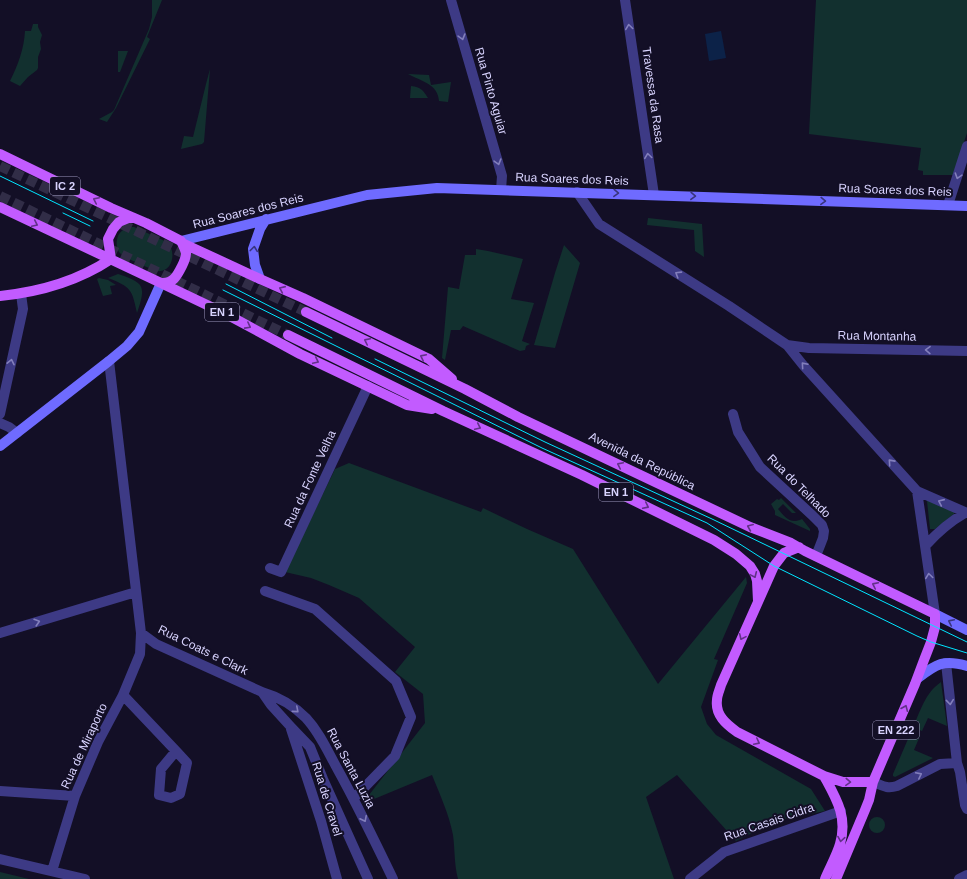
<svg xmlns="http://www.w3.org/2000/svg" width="967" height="879" font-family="Helvetica,sans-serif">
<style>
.green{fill:#12302f}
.water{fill:#0c2248}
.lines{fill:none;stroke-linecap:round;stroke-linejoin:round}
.primary-tunnel{stroke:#312d47;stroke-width:10;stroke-dasharray:10 5;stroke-linecap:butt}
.minor{stroke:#3d3a85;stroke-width:10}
.tertiary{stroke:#3d3a85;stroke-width:10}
.secondary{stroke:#6f6bff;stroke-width:10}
.primary{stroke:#c25bff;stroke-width:10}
.tram{stroke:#00e5ff;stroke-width:1}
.oneway{stroke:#837fbc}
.oneway2{stroke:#38347d}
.oneway3{stroke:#623188}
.labels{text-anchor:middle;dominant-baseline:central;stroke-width:4;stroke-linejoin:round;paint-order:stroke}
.shield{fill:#130f26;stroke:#9e99be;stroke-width:1}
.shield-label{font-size:11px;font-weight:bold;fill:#d9d4ff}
.street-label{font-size:12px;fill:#d9d4ff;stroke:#130f26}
</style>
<rect width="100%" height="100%" fill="#130f26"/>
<!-- green -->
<path class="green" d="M152 0H162L147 37 150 39 116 108 107 122 99 119 112 112 114 110 149 29 152 17Z
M816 0H967V133L953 175H923V171L918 170 921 148 809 134Z
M33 24H38V27L42 35 40 42 41 49 38 57V68L37 70 28 77 20 86 10 81C18 65 24 49 25 31H31Z
M118 51H128L120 72H118Z
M210 69 204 142 202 144 181 149 184 136 193 137 206 84Z
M408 74 429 75 431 85 451 82 448 102 439 101C438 84 421 81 408 74Z
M411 86C421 87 423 90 428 98H410Z
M648 218 702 224 704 257 695 251 694 230 647 225Z
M131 227H134L167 242C177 251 173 273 157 271 153 270 123 257 121 254 117 251 116 245 117 240 118 232 124 228 131 227Z
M564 245 580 263 555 348 534 345 555 273Z
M476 249 488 251 523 259 511 299 534 303 522 341 530 344 526 346 525 350 520 351 463 326 460 330H451L445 360 442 358 448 287 459 289 465 255H476Z
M118 274C145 283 146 286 137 313 132 289 131 287 108 278Z
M99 278 108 280 116 285 110 286 112 294 103 296 97 279Z
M349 463 481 512 483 508 527 529 573 549 658 684 746 577 747 583 714 659 718 660 701 707 707 724 716 735 811 789 825 811 776 821 736 841 677 775 646 797 674 879H458C454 864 455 850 453 835 449 814 440 795 432 775L362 804 425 723 423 694 395 672 415 647 359 598 329 585 311 578 285 572 335 469Z
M781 498 796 513H792L783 504 778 509C785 517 790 525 802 519L810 529V531L775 515V511L771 504 777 499 779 500Z
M929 499 954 511V514L935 529H930L927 501Z
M941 682 947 726 928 718 922 731 913 727C921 710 925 693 941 682Z
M911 732 920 736 914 750 933 758 895 777 893 776V774Z
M869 825a8 8 0 1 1 16 0a8 8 0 1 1-16 0Z
M0 872 29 879H0Z"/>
<!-- water -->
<path class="water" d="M721 31 726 58 709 61 705 34Z"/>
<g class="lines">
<!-- primary-tunnel -->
<path class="primary-tunnel" d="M0 166 306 312
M0 196 288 335"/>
<!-- minor -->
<path class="minor" d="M625 0 654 195
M577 192 599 224 729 306 787 345 803 365 917 491 935 614
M948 205 967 146
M787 345 809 348 967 351
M0 414 23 309 21 294
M733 414 738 432 760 467 812 515 822 525 824 531 823 538 816 556
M0 423 9 427 17 433
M917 491 967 513
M925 546C937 533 949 522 965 513
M270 568 281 572 331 465 368 386
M265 591 315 609 396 681 411 717 395 756 354 798
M0 633 136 592
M141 633 156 644 262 692C279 697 293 705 306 718 320 733 328 752 338 770 358 806 375 842 393 879
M946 663 957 763 960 772 965 805 967 809
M262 692 271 705 291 727 310 747 323 779 368 879
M123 695 176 751 187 763 180 794 171 798 159 795 161 769 176 751
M291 729 321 821 337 879
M873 782C883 786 887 789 897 786L940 764 957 763
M0 791 75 796
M0 859 85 879
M52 871 75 796 98 742 123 695 140 654 141 633 109 361
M690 879 724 852 841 811
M959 879 967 875"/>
<!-- tertiary -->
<path class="tertiary" d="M451 0 502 176 501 190"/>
<!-- secondary -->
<path class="secondary" d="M181 241 367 195 437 188 967 206
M260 279 255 265 253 249 260 229 266 219
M0 446 109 361 127 346 139 332 161 283
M935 614 967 630
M918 678C936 664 944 659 967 666"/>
<!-- primary -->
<path class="primary" d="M0 154 111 208 146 223 181 241C183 245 185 249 186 253 186 258 184 262 182 266 177 276 173 284 161 283L0 207
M182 243 260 279 303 298 429 359 452 379
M111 259 108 239 113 229 119 222 131 217
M163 284 228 315 300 354 407 405 432 409
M0 296C39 292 78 281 111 259
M306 312 465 389 518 417 750 527 791 543 805 551 935 614V627L931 642 924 660 915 684 873 782 869 800 865 810 836 879
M288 335 443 411 582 475 714 540 736 554 750 566 755 574 757 581 758 601
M799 547 784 553 774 566 721 685C720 689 717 695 717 700 715 715 726 724 737 732L824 776 843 782H873
M824 776C836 798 848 817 840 844 837 855 829 869 825 879"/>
<!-- tram -->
<path class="tram" d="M0 176 93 221
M63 213 90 226
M226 284 332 338
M223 290 542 448 707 523 774 566 917 636 931 642 967 653
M375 359 545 442 712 519 967 642"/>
</g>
<!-- one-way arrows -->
<defs><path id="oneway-chevron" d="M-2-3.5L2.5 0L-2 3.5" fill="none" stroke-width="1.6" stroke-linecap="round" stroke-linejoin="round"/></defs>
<g class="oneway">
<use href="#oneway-chevron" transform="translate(629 27) rotate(-98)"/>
<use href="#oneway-chevron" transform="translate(462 37) rotate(74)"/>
<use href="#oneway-chevron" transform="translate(648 156) rotate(-98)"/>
<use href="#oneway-chevron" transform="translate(498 162) rotate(74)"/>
<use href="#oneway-chevron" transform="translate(958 176) rotate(108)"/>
<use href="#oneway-chevron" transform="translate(678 274) rotate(-148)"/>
<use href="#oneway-chevron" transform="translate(928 350) rotate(-179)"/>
<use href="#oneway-chevron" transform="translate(11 362) rotate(-78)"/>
<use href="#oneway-chevron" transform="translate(804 365) rotate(-131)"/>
<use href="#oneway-chevron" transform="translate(891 462) rotate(-132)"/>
<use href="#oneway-chevron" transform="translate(941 502) rotate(-156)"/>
<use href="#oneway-chevron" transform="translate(929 576) rotate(-98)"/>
<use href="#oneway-chevron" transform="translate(37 622) rotate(-17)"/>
<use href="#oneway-chevron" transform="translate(950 702) rotate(84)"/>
<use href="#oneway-chevron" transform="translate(296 710) rotate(41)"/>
<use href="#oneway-chevron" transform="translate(919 775) rotate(-27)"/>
<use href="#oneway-chevron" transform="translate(364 819) rotate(64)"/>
</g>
<g class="oneway2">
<use href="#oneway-chevron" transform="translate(616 193) rotate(2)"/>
<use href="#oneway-chevron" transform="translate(693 196) rotate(2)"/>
<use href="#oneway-chevron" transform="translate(823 201) rotate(2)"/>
<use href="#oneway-chevron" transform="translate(254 249) rotate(-83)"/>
<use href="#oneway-chevron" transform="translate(951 622) rotate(-154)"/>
</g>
<g class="oneway3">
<use href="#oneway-chevron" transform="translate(96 200) rotate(-154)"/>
<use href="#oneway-chevron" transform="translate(35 224) rotate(25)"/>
<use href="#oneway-chevron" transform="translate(282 289) rotate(-156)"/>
<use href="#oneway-chevron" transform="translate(248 326) rotate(28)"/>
<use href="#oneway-chevron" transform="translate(367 341) rotate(-154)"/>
<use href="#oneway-chevron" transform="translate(423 357) rotate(-154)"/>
<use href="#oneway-chevron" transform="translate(316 361) rotate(25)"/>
<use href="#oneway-chevron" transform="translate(478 427) rotate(25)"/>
<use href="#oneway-chevron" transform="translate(620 465) rotate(-154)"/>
<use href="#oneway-chevron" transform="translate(646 506) rotate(26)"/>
<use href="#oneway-chevron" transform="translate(750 527) rotate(-157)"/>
<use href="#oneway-chevron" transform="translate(754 575) rotate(66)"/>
<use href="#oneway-chevron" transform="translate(875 585) rotate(-154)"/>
<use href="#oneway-chevron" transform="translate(742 637) rotate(114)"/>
<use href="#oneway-chevron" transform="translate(905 708) rotate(-67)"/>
<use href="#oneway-chevron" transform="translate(757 742) rotate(27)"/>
<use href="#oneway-chevron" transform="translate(848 782) rotate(3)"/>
<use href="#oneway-chevron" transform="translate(841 839) rotate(99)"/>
</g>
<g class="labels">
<!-- shield labels -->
<g class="shield">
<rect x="50" y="177" width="30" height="18" rx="3"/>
<rect x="205" y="303" width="34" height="18" rx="3"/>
<rect x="599" y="483" width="34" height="18" rx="3"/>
<rect x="873" y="721" width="46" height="18" rx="3"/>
</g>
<g class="shield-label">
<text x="65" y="186">IC 2</text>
<text x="222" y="312">EN 1</text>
<text x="616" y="492">EN 1</text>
<text x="896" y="730">EN 222</text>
</g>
<!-- street labels -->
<g class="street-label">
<text transform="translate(491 91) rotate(74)">Rua Pinto Aguiar</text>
<text transform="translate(653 95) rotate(82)">Travessa da Rasa</text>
<text transform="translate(572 179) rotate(2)">Rua Soares dos Reis</text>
<text transform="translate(895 190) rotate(2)">Rua Soares dos Reis</text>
<text transform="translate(248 211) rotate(-14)">Rua Soares dos Reis</text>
<text transform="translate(877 336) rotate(1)">Rua Montanha</text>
<text transform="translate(642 461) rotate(26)">Avenida da República</text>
<text transform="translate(310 479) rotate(-65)">Rua da Fonte Velha</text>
<text transform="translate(799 486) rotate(45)">Rua do Telhado</text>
<text transform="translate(203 650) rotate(26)">Rua Coats e Clark</text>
<text transform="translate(84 746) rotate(-65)">Rua de Miraporto</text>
<text transform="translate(351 768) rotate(62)">Rua Santa Luzia</text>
<text transform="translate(327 799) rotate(73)">Rua de Cravel</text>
<text transform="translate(769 822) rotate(-19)">Rua Casais Cidra</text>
</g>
</g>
</svg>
